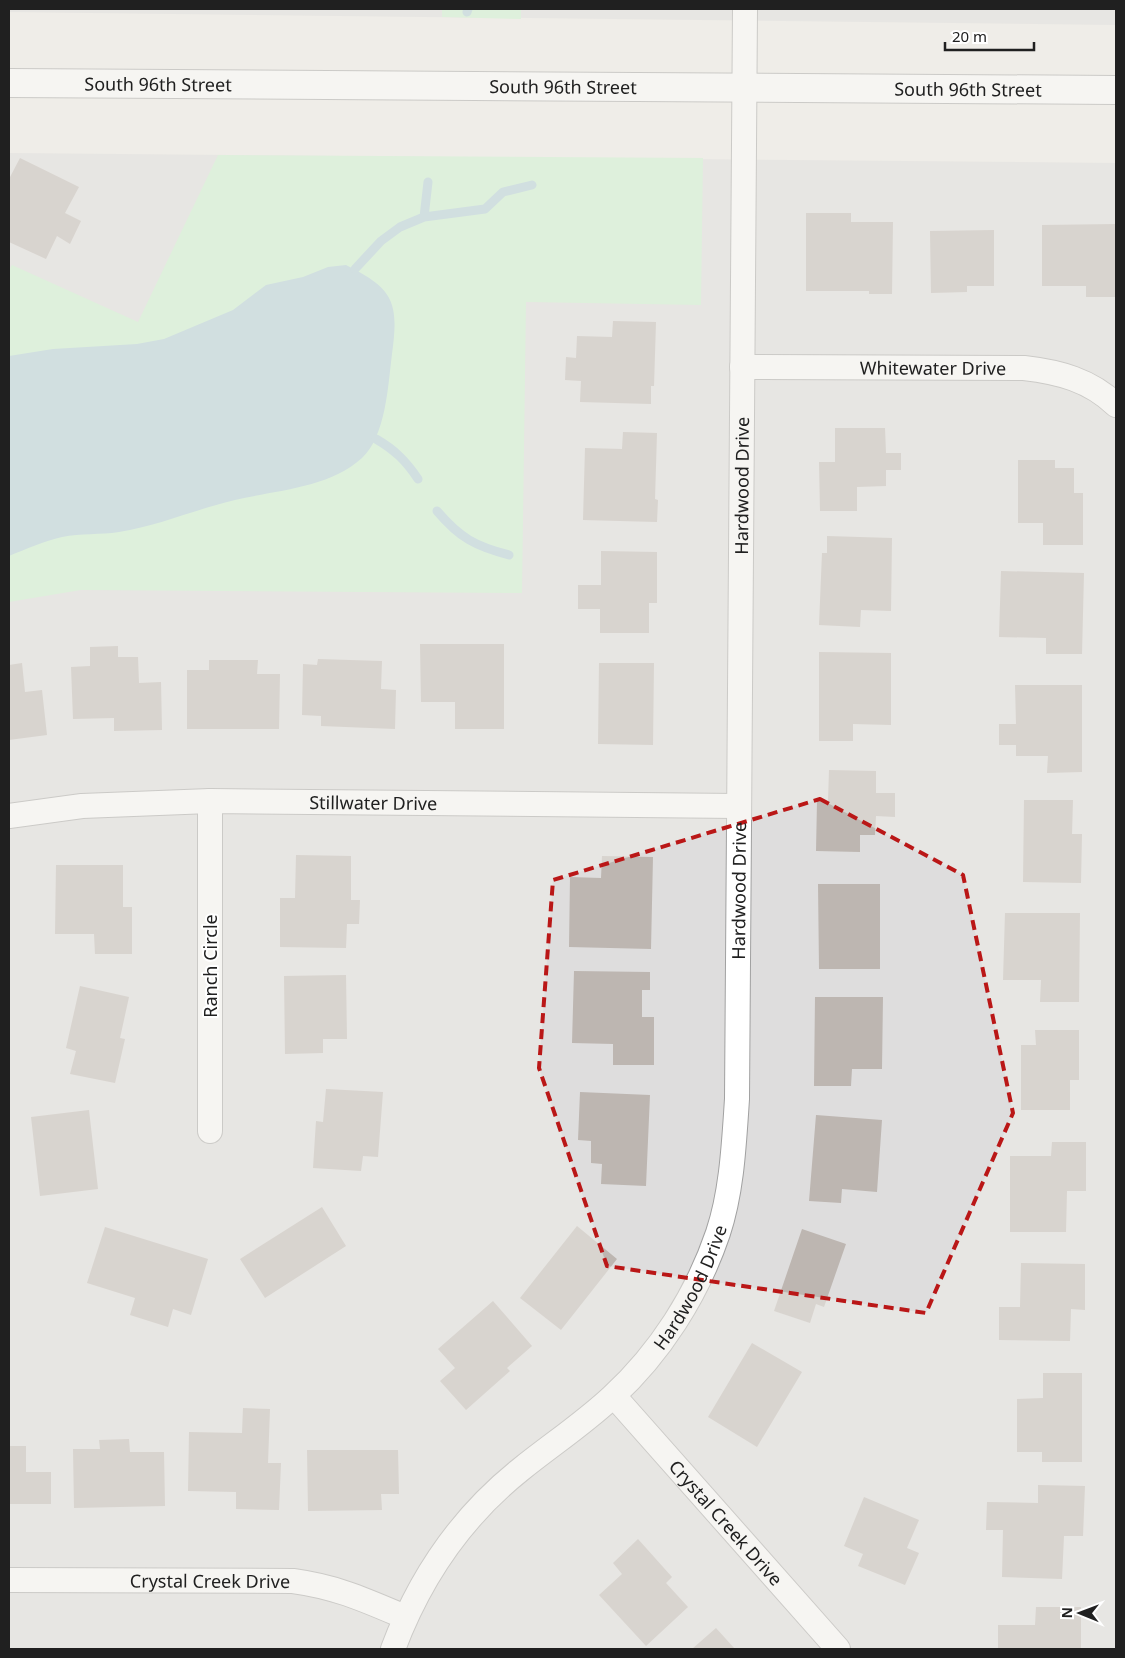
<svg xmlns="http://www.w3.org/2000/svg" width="1125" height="1658" font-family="'Noto Sans',sans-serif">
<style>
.residential{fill:#dedddd}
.park{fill:#caf4ce}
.water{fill:#adced8}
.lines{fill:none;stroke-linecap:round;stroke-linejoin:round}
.stream{stroke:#adced8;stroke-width:9}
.building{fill:#bdb6b1}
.minor-casing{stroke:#a1a1a1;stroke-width:26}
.tertiary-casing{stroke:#a1a1a1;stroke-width:30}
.minor{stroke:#fff;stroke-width:24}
.tertiary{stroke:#fff;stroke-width:28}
.marked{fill:none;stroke:#ba1717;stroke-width:4;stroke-dasharray:10 6;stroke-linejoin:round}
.labels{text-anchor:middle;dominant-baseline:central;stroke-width:4;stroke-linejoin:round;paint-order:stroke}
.street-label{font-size:18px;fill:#202020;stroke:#fff}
</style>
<rect width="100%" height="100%" fill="#efede8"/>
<!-- residential -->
<path class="residential" d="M9 9H1116V25L9 12Z
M9 153 1116 163V1649H9Z"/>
<!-- park -->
<path class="park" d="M442 9H521V19L442 17Z
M218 155 703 158 701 305 526 302 522 593 81 590 9 602V270L12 265 138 322Z"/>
<!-- water -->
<path class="water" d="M346 265C394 289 399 302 392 354 388 385 386 436 362 458 329 488 277 490 235 500 196 509 158 526 119 532 100 535 81 533 62 537 44 541 26 549 9 556V356L53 349 137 344 164 339 233 310 266 285 303 277 328 267Z"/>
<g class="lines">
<!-- stream -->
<path class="stream" d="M467 12 468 9
M424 217 428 182
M355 269 381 241 400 227 424 217 485 209 503 192 532 185
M376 439C395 450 406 461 418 479
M437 511C460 538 475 546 509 555"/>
</g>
<!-- building -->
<path class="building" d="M20 158 79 187 65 213 81 221 70 244 57 236 46 259 9 242V179Z
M806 213H851V222H893L892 294H869V291H806Z
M1116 224V297H1086V286H1042V225Z
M994 230V286H967V292L931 293 930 231Z
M613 321 656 322 654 386H651V404L580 402 581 381 565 380 566 357 576 358 577 336 612 337Z
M835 428H885L886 453H901V470H886V486L857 487V511H820L819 462H835Z
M623 432 657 433 655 499 658 500 657 522 583 520 585 448 622 449Z
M1018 460H1055V468H1074V493H1083V545H1043V523H1018Z
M827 536 892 538 891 611 861 610 860 627 819 625 822 553H827Z
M601 551 657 552V603H649V633H600V609H578V585H601Z
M1001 571 1084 573 1082 654H1046V638L999 637Z
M420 644H504V729H455V702H421Z
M118 646V657H138L139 683 161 682 162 730 114 731V718L73 719 71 667 90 666V647Z
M819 652 891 653V725L853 724V741H819Z
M318 659 382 661 381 689 396 690 395 729 321 726V716L302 715 303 664 317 665Z
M209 660H258L257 674H280L279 729H187V670H209Z
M22 663 25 692 42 690 47 735 9 740V665Z
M599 663H654L653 745 598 744Z
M1015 685H1082V772L1047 773 1048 756H1016V745H999V724H1016Z
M829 770 876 771V793H895V817L876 816 875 835H860V852L816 851 817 801H828Z
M1024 800H1073L1072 834H1082L1081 883 1023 882Z
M296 855 351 856V900H360L359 924H347L346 948 280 947V898H295Z
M602 856 653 857 651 949 569 947 570 877 601 878Z
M56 865H123V907H132V954H95L94 934H55Z
M818 884H880V969H819Z
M1005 913H1080L1079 1002H1040L1041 980H1003Z
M574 971 650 972V990H642V1017H654V1065H613V1044L572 1043Z
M346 975 347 1039H323V1053L285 1054 284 976Z
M80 986 129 997 120 1038 125 1039 115 1083 70 1074 76 1051 66 1048Z
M815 997H883L882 1069H852L851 1086H814Z
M1035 1030H1079V1080H1070V1110H1021V1045H1036Z
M326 1089 383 1092 378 1157 363 1156 361 1171 313 1168 316 1121 323 1122Z
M580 1092 650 1095 646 1186 601 1184 602 1164 591 1163V1141L578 1140Z
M89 1110 98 1189 40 1196 31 1117Z
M816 1115 882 1120 877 1192 842 1189 841 1203 809 1201Z
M1052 1142H1086V1191H1067L1066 1232H1010V1156H1051Z
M322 1207 346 1246 265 1298 240 1259Z
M577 1226 617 1259 561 1330 520 1298Z
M105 1227 208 1259 191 1315 173 1309 168 1327 130 1315 135 1298 87 1283Z
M802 1229 846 1244 824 1307 816 1304 810 1323 774 1311Z
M1021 1263 1085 1264V1310L1071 1309 1070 1341 999 1340V1307H1020Z
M493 1301 532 1346 507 1368 510 1371 466 1410 440 1381 455 1368 438 1349Z
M752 1343 802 1372 757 1447 708 1417Z
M1043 1373H1082V1462H1042V1452H1017V1399L1043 1398Z
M243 1408 270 1409 268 1463H281L279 1510 236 1509V1492L188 1491 189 1432 242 1433Z
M129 1439 130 1452H164L165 1506 74 1508 73 1449H100L99 1440Z
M9 1446H26V1472H51V1504H9Z
M307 1450H398L399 1494H381L382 1510 308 1511Z
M1038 1485 1085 1486 1083 1536H1064L1062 1579 1002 1577 1003 1530H986L987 1502 1038 1503Z
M864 1497 919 1520 907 1548 919 1553 905 1585 858 1566 863 1554 844 1546Z
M638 1539 672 1577 666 1583 688 1607 646 1646 599 1595 622 1574 613 1563Z
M1036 1607H1081V1649H998V1625H1035Z
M716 1628 735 1649H692Z"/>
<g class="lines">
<defs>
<g id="minor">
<path id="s1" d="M742 367 1024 368C1059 372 1090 380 1116 405"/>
<path id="s2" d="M9 816 82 806 210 801 738 806"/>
<path d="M210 1131V801"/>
<path id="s3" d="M614 1396 838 1649"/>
<path id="s4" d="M9 1580 293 1581C337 1587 365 1600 405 1617"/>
<path id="s5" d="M393 1649C420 1577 460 1518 520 1470 551 1445 583 1424 612 1397 660 1353 697 1295 718 1233 732 1191 734 1143 737 1099L745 9"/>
</g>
<g id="tertiary">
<path id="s6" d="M9 83 1116 90"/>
</g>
</defs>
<!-- minor casing -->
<use href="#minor" class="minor-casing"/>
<!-- tertiary casing -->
<use href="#tertiary" class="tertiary-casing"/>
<!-- minor -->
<use href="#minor" class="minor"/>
<!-- tertiary -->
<use href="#tertiary" class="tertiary"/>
</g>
<!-- marked area -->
<path d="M0 0H1125V1658H0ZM820 799 963 875 1013 1113 926 1313 607 1266 539 1068 553 880Z" fill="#efede8" fill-opacity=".55" fill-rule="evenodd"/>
<path class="marked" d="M820 799 963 875 1013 1113 926 1313 607 1266 539 1068 553 880Z"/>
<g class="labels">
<!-- street labels -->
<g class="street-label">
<text stroke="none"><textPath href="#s6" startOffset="149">South 96th Street</textPath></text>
<text stroke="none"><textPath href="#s6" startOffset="554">South 96th Street</textPath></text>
<text stroke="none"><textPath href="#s6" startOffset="959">South 96th Street</textPath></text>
<text stroke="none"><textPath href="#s1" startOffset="191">Whitewater Drive</textPath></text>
<text stroke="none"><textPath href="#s5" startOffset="1286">Hardwood Drive</textPath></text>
<text stroke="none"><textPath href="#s2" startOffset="365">Stillwater Drive</textPath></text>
<text stroke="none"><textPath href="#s5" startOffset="881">Hardwood Drive</textPath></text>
<text transform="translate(210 966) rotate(-90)">Ranch Circle</text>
<text stroke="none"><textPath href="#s5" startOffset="476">Hardwood Drive</textPath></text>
<text stroke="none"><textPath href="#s3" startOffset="169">Crystal Creek Drive</textPath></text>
<text stroke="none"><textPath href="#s4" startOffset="201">Crystal Creek Drive</textPath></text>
</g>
</g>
<!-- border -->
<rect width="1125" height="1658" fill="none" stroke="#202020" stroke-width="20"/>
<!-- north arrow -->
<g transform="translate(1080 1613) rotate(271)" stroke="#ffffff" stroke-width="4" paint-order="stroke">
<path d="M0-4L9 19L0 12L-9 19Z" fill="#202020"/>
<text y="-8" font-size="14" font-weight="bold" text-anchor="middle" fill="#202020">N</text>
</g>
<!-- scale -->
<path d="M945 42v8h89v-8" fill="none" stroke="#202020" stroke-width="2.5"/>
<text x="952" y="42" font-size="15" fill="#202020" stroke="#ffffff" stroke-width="4" paint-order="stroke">20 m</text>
</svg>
